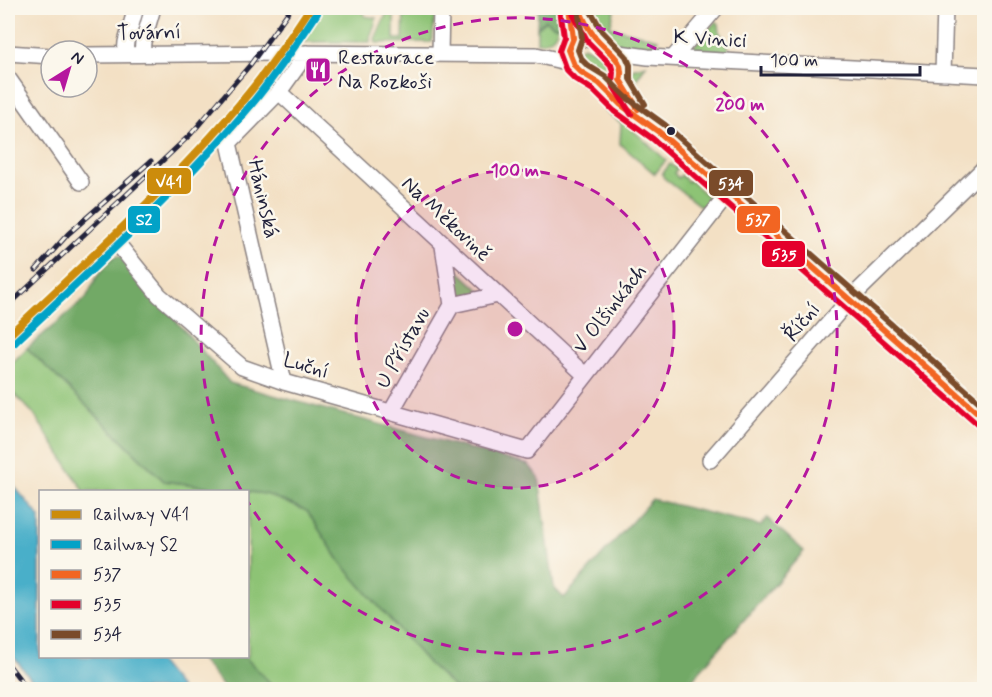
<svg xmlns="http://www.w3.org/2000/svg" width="992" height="697" font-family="Mynerve,sans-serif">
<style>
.green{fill:#8dc375;stroke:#587258;stroke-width:1.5}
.forest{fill:#72a966;stroke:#4a6650;stroke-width:1.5}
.water{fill:#4aafc9;stroke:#366882;stroke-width:1.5}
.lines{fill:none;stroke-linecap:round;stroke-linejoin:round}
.minor-casing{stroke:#8a8180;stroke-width:18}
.major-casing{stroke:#8a8180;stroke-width:21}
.minor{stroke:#fff;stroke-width:15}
.major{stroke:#f1c36a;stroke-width:18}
.rail-casing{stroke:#22223b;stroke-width:5}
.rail{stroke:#fbf7ec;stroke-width:3;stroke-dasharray:9;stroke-linecap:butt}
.bus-1-casing{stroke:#fbf7ec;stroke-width:10}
.bus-2-casing{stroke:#fbf7ec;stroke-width:10}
.bus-3-casing{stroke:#fbf7ec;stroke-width:10}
.bus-1{stroke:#f26522;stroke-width:6}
.bus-2{stroke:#e4002b;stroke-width:6}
.bus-3{stroke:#7a4b2a;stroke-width:6}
.rail-1-casing{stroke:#fbf7ec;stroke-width:12}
.rail-2-casing{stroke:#fbf7ec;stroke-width:12}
.rail-1{stroke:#cc8c0c;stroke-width:8}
.rail-2{stroke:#02a2c7;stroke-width:8}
.ring{fill:none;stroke:#b5179e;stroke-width:3;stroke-dasharray:10 8}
.bus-dot{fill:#22223b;stroke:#fbf7ec;stroke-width:2}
.labels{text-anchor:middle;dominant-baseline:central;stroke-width:5;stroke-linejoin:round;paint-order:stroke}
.street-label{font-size:21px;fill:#22223b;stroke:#fbf7ec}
.poi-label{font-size:21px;fill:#22223b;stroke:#fbf7ec;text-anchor:start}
.centre{fill:#b5179e;stroke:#fbf7ec;stroke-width:3}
.ring-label{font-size:18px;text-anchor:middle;font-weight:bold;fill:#b5179e;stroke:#fbf7ec;stroke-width:5;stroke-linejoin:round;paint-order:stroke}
.line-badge{stroke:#fbf7ec;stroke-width:2}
.badge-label{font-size:16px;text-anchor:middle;font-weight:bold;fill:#fff}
</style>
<rect width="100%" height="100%" fill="#fbf7ec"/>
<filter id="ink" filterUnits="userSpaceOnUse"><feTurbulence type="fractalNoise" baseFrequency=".0167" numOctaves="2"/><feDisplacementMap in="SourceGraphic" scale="12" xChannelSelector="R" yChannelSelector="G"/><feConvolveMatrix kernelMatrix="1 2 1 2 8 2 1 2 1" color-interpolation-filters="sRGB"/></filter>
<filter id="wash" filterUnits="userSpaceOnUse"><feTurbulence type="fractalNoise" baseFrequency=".008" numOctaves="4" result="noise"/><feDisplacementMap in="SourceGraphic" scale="24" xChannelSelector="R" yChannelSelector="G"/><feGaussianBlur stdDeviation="1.35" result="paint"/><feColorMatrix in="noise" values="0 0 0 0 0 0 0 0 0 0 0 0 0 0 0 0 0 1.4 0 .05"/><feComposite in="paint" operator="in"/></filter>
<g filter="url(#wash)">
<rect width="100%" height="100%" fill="#f3e0c4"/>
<!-- green -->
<path class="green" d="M316 8H365L364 16 376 18C376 27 370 32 370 42H304L307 37 302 33Z
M389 8 394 9V39H403L404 8H436L432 42 376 43 375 39Z
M591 8H615L610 27 658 39 650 48C616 45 602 45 591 8Z
M545 20 555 26H558C556 38 548 42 537 42V28Z
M716 21 719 24 720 33 729 48 728 51 694 49V46Z
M583 46 601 54 612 68 611 73 602 75 586 65 577 51Z
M646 65 629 91 626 85 627 74 632 69Z
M607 110 625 123 666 160 655 174 620 144 621 123 605 111Z
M670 164 677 169 674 173 678 178 681 175 688 182 689 180 713 201 708 208 700 206 664 178 662 174Z
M452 265 485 295 459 300Z
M27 348 164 481 245 491H84L33 413 8 388V367Z
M248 492 266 494 307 511 341 563 428 663 456 689H276L245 657 248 656Z"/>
<!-- forest -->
<path class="forest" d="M538 8H555L559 26H555L545 20 537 28Z
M120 256 230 383 529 465 539 478 554 588 564 598 652 499 761 526 767 518 804 551 684 689H456L428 663 341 563 307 511 266 494 164 481 27 348 86 298 96 278 113 257Z
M199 657H245L276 689H225Z"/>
<!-- water -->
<path class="water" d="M8 479 40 517V656L155 657 181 689H39L8 650Z"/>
</g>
<g filter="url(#ink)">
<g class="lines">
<defs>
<path id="minor" d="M612 52 648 57 984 75
M8 53 51 56
M125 54 126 42 136 8
M142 54 143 42 153 8
M440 54 441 8
M87 55 281 53 536 55 562 61 574 65
M673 58 716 8
M943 73 945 8
M8 78 81 182
M279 92 585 375
M118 244 159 295 242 367 284 382 527 451 728 194
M452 305 498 295
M284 382 229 143 279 92 307 53
M391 412 452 305 443 246
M710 460 849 300 984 168"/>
<path id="major" d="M579 8 584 20 597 40
M579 37C599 36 629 58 620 80 598 91 565 70 568 45L573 38Z
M599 83 620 104 659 132 984 418"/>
</defs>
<!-- minor casing -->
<use href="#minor" class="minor-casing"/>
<!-- major casing -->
<use href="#major" class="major-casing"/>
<!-- minor -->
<use href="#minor" class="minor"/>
<!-- major -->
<use href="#major" class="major"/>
<defs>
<path id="rail" d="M36 270 68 234 151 161
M8 306 191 134 250 65 291 8
M8 664 28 690"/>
</defs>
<!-- rail casing -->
<use href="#rail" class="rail-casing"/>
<!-- rail -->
<use href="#rail" class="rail"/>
<defs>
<path id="bus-1" d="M569 8 573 38 568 50 574 65 581 72 599 83 620 104 659 132 984 418
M579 8C583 18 588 29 595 37 607 52 626 59 620 80L638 109"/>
<path id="bus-2" d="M560 9 564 37 559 51 566 70 575 79 593 90 614 111 653 139 978 425
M571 11 588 42 611 65 613 72 612 84 631 114"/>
<path id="bus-3" d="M578 8 582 38 578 50 582 60 587 65 605 76 626 97 665 125 984 406
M589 8 602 31 626 56 630 65V79L645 104"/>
</defs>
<!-- bus-1 casing -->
<use href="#bus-1" class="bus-1-casing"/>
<!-- bus-2 casing -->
<use href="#bus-2" class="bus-2-casing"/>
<!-- bus-3 casing -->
<use href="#bus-3" class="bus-3-casing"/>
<!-- bus-1 -->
<use href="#bus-1" class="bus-1"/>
<!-- bus-2 -->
<use href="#bus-2" class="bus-2"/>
<!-- bus-3 -->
<use href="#bus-3" class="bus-3"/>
<defs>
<path id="rail-1" d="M8 336C88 260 172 185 243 100 268 71 289 40 310 8"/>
<path id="rail-2" d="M14 343C95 266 179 191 250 106 275 76 296 45 317 13"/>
</defs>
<!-- rail-1 casing -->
<use href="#rail-1" class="rail-1-casing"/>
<!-- rail-2 casing -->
<use href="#rail-2" class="rail-2-casing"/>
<!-- rail-1 -->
<use href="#rail-1" class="rail-1"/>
<!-- rail-2 -->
<use href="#rail-2" class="rail-2"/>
</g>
</g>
<!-- distance rings -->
<circle cx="515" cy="329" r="159" fill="#b5179e" fill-opacity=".12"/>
<g class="ring">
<circle cx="515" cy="329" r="159"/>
<path d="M241 490A318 318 0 1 1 248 502"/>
</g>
<!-- icons -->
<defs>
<symbol id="restaurant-square" viewBox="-11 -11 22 22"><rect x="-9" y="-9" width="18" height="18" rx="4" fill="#b5179e" stroke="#fbf7ec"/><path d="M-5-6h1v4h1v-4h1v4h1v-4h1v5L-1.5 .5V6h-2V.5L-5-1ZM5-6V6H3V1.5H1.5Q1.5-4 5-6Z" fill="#fff"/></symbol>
</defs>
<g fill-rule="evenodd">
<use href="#restaurant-square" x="303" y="55" width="30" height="30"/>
</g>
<!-- markers -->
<circle class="bus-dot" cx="671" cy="131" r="5"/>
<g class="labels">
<!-- street labels -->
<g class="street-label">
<text transform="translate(149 33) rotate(-1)">Tovární</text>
<text transform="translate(710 39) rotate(3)">K Vinici</text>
<text transform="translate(263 199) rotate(77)">Háninská</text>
<text transform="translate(446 219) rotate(43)">Na Měkovině</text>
<text transform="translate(610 309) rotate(-52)">V Olšinkách</text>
<text transform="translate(802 322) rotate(-49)">Říční</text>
<text transform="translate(403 348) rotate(-61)">U Přístavu</text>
<text transform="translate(306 366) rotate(17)">Luční</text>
</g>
<!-- poi labels -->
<g class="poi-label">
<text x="338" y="58">Restaurace<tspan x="338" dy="24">Na Rozkoši</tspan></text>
</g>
</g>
<circle cx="515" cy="329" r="9" class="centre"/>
<g class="ring-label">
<text x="740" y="110">200 m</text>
<text x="515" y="176">100 m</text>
</g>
<g class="line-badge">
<rect x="146" y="167" width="46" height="28" rx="6" fill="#cc8c0c"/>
<rect x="708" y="169" width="46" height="28" rx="6" fill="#7a4b2a"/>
<rect x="127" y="205" width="34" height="29" rx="6" fill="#02a2c7"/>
<rect x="736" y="205" width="45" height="29" rx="6" fill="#f26522"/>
<rect x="761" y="240" width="45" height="28" rx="6" fill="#e4002b"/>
</g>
<g class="badge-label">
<text x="169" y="187">V41</text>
<text x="731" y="189">534</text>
<text x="144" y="225">S2</text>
<text x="758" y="225">537</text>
<text x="784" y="260">535</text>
</g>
<!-- margin -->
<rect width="992" height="697" fill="none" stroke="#fbf7ec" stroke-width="30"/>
<!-- legend -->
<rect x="39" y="490" width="210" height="168" fill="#fbf7ec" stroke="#a4a2a5" stroke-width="1.5"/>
<rect x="51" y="510" width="30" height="9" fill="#cc8c0c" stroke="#a4a2a5" stroke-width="1.5"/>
<text x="93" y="520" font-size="18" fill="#22223b">Railway V41</text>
<rect x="51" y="540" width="30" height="9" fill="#02a2c7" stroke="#a4a2a5" stroke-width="1.5"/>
<text x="93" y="550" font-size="18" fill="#22223b">Railway S2</text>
<rect x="51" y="570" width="30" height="9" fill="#f26522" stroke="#a4a2a5" stroke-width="1.5"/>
<text x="93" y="580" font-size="18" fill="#22223b">537</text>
<rect x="51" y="600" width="30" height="9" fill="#e4002b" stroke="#a4a2a5" stroke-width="1.5"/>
<text x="93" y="610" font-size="18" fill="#22223b">535</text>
<rect x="51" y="630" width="30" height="9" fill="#7a4b2a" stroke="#a4a2a5" stroke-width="1.5"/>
<text x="93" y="640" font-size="18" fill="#22223b">534</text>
<!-- north arrow -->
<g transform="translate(69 69) rotate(37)"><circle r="28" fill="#fbf7ec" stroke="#a4a2a5" stroke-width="1.5"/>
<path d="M0-4.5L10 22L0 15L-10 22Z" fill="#b5179e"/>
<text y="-9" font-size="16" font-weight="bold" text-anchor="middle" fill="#22223b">N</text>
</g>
<!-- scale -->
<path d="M761 66v9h159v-9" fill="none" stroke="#22223b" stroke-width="3"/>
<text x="770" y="66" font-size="18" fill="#22223b" stroke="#fbf7ec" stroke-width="4.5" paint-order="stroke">100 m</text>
</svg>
